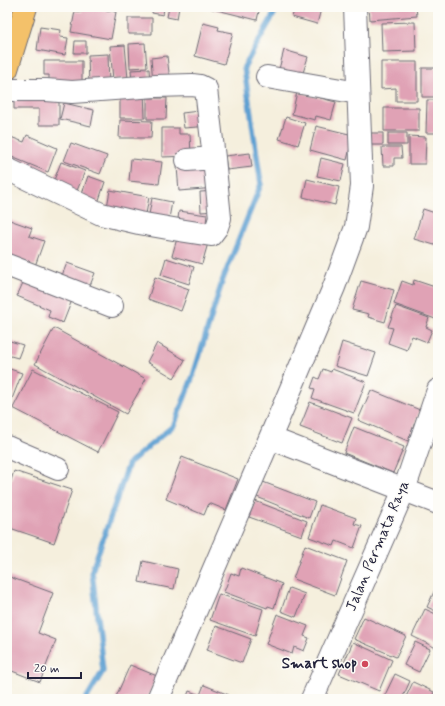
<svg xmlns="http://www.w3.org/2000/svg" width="445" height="706" font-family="Mynerve,sans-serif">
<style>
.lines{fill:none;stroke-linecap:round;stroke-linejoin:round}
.stream{stroke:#5fa0d2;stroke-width:5.5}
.building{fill:#e0a2b5}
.minor-casing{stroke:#6c6a74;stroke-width:24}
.major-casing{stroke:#6c6a74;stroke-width:24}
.minor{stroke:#fff;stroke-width:22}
.major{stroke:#f4c16a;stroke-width:22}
.poi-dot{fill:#d1495b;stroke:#fdfcf7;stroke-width:1.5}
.labels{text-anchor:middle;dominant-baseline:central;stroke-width:3;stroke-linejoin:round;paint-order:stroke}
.street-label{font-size:15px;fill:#22223b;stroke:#fdfcf7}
.poi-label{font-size:15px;font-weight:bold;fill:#22223b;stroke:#fdfcf7;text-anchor:end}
</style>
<rect width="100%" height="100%" fill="#fdfcf7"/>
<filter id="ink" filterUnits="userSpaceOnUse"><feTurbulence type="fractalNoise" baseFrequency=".025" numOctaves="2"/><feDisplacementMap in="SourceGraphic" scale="8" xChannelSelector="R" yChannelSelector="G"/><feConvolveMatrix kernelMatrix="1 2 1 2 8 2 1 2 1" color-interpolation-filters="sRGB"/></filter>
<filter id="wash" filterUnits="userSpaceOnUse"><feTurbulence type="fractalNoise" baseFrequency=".012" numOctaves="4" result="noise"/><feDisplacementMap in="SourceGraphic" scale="16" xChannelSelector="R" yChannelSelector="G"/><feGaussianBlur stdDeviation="0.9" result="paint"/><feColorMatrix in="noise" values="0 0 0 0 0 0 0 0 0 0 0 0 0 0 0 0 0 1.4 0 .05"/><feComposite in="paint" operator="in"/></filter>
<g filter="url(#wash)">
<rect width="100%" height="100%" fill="#f5efdd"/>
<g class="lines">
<!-- stream -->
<path class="stream" d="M86 699 103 671 92 571 129 463 174 425 193 376 223 279 261 184 244 67 278 7"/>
</g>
<g id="blocks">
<!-- building -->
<path class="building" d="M83 7H91L116 12 111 39 71 32 75 11 82 12Z
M153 7H164L163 15 152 13Z
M169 7H179L177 19 167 17Z
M209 7H260L257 20 209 8Z
M295 7H314L321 9 317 24 292 17Z
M369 7H416L417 16 370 20Z
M128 18H152V34H128Z
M415 22 416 51 382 52 381 23Z
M203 23 219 27 218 30 233 33 224 64 195 56Z
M40 27 61 30 60 37 68 38 65 55 37 50Z
M75 41H86V53H74Z
M145 43 147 67 130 68 129 44Z
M125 45 128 79 113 80 110 46Z
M284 50 308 57 301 79 278 73Z
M108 54 109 86H89L88 55Z
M167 56 170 81 153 83 151 58Z
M44 61H82V82L49 83V75H44Z
M381 62H417V101H396V88L381 89Z
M422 68H438V97H422Z
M149 69 150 82 132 83 131 70Z
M144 90 145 118H120V91Z
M297 92 336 102 331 120 316 116 315 120 292 114Z
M14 93H59V125H39V109H14Z
M147 98H167L166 119H147Z
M427 100H438V133H426Z
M64 103 94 110 91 126 60 119Z
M384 108H419V131H384Z
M208 110 210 126 184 128 182 113Z
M286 117 305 123 298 145 279 139Z
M120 120 152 121 151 138H119Z
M316 126 353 135 347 160 310 150Z
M162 128H179V134H190L191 156 162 157Z
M369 133H383V145H369Z
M388 133H407V145H388Z
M27 135 57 148 48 172 7 155 8 136 24 142Z
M409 136 426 137 425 164H409Z
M71 143 107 156 100 174 64 161Z
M382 147H401L402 158H394V166H383Z
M250 153 252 167 227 170 225 156Z
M321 158 345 164 341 181 317 176Z
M131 159 162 162 159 184 129 181Z
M61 162 85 171 74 198 51 188Z
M214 164 216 188 179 191 177 167Z
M88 176 105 182 97 206 80 200Z
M307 179 339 187 335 205 303 197Z
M110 190 149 197 145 220 106 213Z
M218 191 219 211 201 212 200 192Z
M152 198 172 202 168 224 148 220Z
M423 209 438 214V246L414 239Z
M179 211 207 215 205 231 177 227Z
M7 219 32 228 29 236 44 241 35 266 7 256Z
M178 235 208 243 202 264 172 256Z
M166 258 194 267 189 284 161 275Z
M67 263 95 273 89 288 61 278Z
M26 276 74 295 63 323 48 317 50 310 17 296Z
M155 277 189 289 181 311 148 299Z
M414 280 438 288V320L394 304 402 281 413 285Z
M361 281 394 290 385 322 368 317 369 314 352 310Z
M396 306 429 318 426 327 432 330 427 342 412 336 407 350 388 343 393 328 388 327Z
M54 328 146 379 126 414 35 364Z
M7 340 23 345 18 358 7 355Z
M342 342 376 353 368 376 335 366Z
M157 343 185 360 174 378 147 362Z
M7 368 22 373 7 412Z
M33 369 118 412 98 452 13 408Z
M323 369 331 372 332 369 366 382 354 413 312 398 315 389 311 388 315 377 319 379Z
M371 390 420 410 408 441 358 420Z
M310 402 352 418 342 443 300 427Z
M354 427 404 447 393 473 344 453Z
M182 457 238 479 226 510 209 503 204 515 166 499Z
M14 471 72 490 54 543 7 527V493Z
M263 482 315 502 309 518 257 497Z
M255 501 307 521 302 536 249 517Z
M320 505 356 518 354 524 362 526 354 548 336 541 334 546 309 537Z
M305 545 347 561 335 595 293 579Z
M143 561 178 569 174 589 139 582Z
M241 568 282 584 274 608 268 606 267 608 224 592 231 573 239 576Z
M7 576 53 593 38 633 56 640 40 682 7 669Z
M438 583V612L427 607Z
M289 588 305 594 296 617 281 611Z
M219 594 263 609 255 636 210 620Z
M425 609 438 615V649L412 636Z
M277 614 308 626 304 636 309 638 304 651 294 647 292 654 266 644Z
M364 617 406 636 396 657 354 639Z
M216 626 251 639 242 663 207 650Z
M353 642 392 660 379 691 339 674Z
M415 642 430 649 419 672 404 665Z
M130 665 157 676 147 699H115Z
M395 674 410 681 402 699H389L384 697Z
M413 682 434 692 431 699H405Z
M204 685 229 695 227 699H186L189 691 200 695Z"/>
</g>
</g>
<g filter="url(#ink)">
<use href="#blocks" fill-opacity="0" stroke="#6c6a74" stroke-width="1"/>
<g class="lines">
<defs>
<path id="minor" d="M267 77 358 93
M7 90H46L72 92 156 86 192 85 200 86 206 89 214 158
M7 169 101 214 139 223 179 230 211 235 217 227 220 218 214 158 187 160
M7 265 112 306
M270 438 438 503
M7 447 58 469
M158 699 270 438 334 287 356 227 362 186 355 7
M312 699 404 490 438 390"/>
<path id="major" d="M7 69 26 7"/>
</defs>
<!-- minor casing -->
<use href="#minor" class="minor-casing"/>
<!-- major casing -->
<use href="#major" class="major-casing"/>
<!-- minor -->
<use href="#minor" class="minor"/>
<!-- major -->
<use href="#major" class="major"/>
</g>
</g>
<!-- markers -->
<circle class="poi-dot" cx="365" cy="664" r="4"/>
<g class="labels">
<!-- street labels -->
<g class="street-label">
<text transform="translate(378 546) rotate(-67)">Jalan Permata Raya</text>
</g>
<!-- poi labels -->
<g class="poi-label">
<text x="357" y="664">Smart shop</text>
</g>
</g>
<!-- margin -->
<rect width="445" height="706" fill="none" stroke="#fdfcf7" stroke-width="24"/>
<!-- scale -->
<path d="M28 672v6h53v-6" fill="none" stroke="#22223b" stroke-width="2"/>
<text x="34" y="672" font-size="12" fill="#22223b" stroke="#fdfcf7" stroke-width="3" paint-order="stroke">20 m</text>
</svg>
